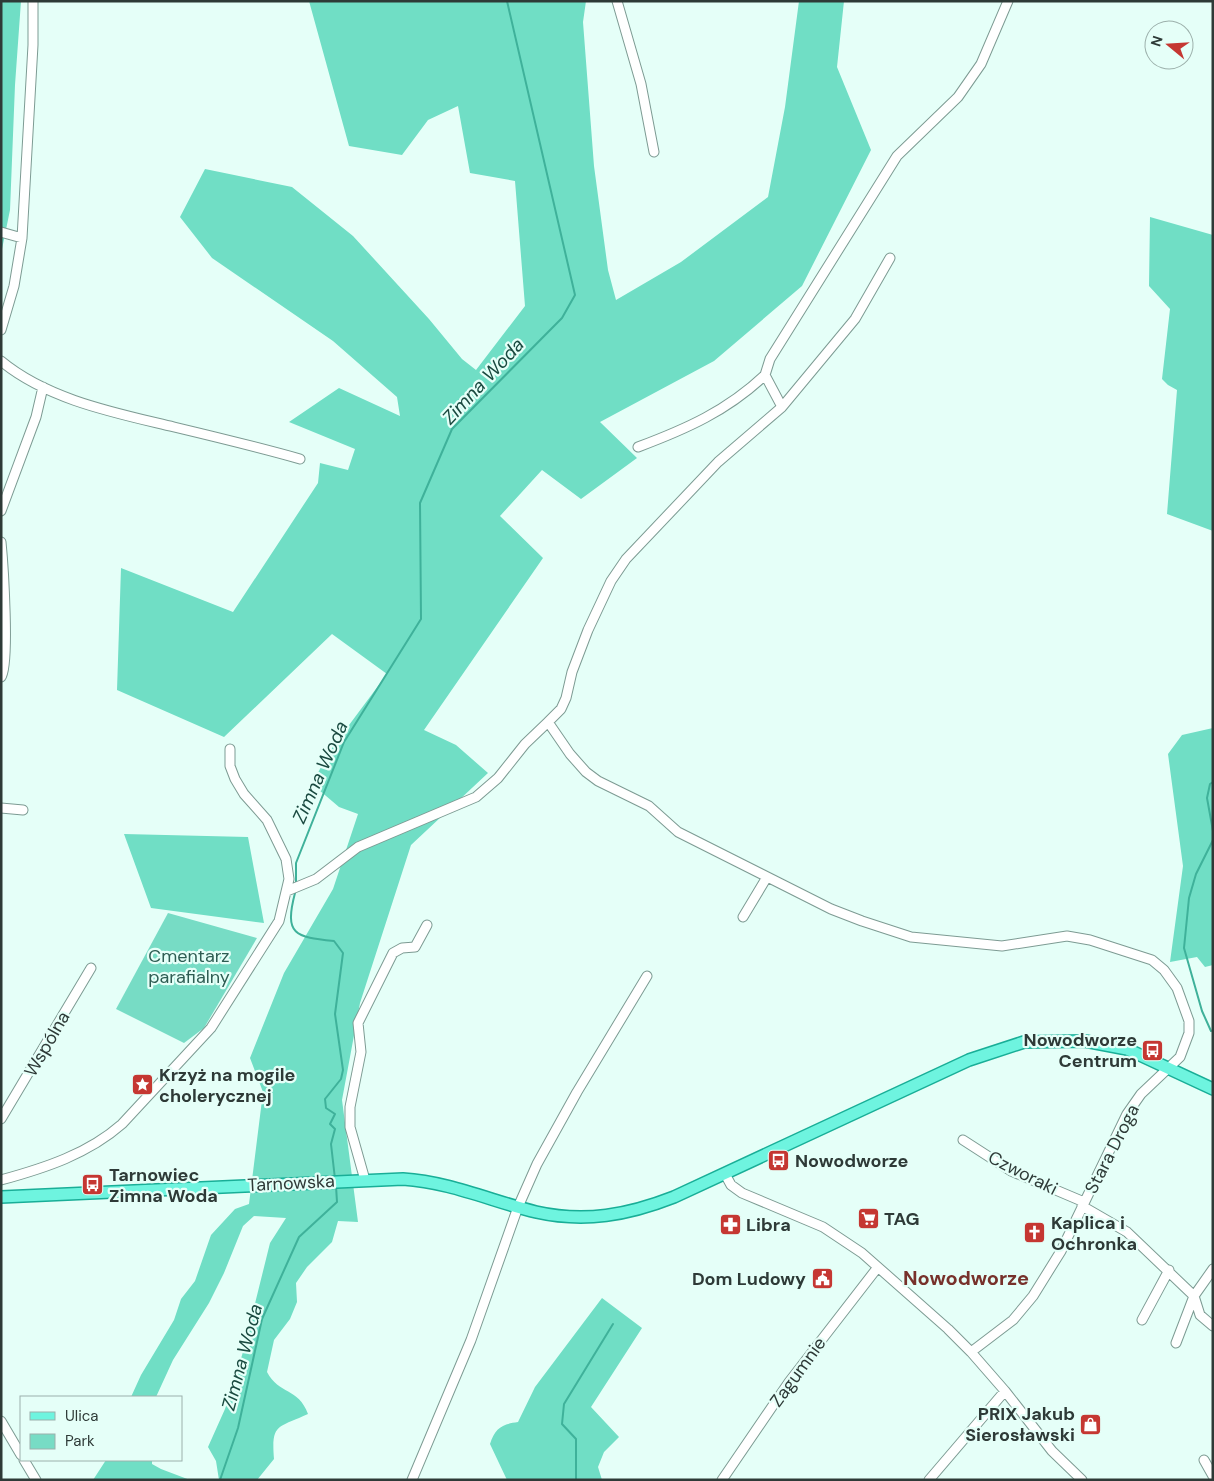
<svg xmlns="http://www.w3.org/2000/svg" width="1214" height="1481" font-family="'DM Sans',sans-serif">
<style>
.green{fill:#77dcc5}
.forest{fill:#70dec5}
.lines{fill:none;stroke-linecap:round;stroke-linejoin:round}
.stream{stroke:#3fb19a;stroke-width:2}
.minor-casing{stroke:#7d9b93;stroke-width:11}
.major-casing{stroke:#19ae97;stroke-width:14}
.minor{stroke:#fff;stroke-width:9}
.major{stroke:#6ef4df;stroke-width:11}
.labels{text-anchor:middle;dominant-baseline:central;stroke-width:4.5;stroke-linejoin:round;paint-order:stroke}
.park-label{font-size:18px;fill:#2d5c52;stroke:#e5fff8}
.poi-label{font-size:18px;font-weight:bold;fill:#2e3a37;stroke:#e5fff8;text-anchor:start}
.street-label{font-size:18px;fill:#2e3a37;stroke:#e5fff8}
.water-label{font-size:19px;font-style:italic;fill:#1a4a40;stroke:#e5fff8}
.quarter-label{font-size:20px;font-weight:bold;fill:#77312b;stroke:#e5fff8}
</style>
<rect width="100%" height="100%" fill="#e5fff8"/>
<!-- green -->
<path class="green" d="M168 913 257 938 204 1028 184 1043 116 1009Z"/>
<!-- forest -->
<path class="forest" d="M1 1H21L15 85 10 210 1 254Z
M309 1H586L583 22 594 166 608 270 616 300 681 262 768 197 785 107 799 1H844L837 67 871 150 802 286 714 361 600 422 637 458 581 499 542 470 500 516 543 558 424 730 456 745 488 773 411 845 360 1003 342 1100 358 1222 338 1221 332 1242 307 1267 296 1283 297 1302 290 1319 274 1340 267 1372C279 1395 298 1387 308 1414 278 1428 271 1423 274 1459L257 1480H219L216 1461 208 1447 225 1409 243 1352 270 1243 286 1218 254 1216 243 1226 224 1273 209 1303 173 1360 156 1397H131L141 1375 174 1320 181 1299 195 1281 211 1235 235 1209 249 1204 263 1092 250 1058 284 973 333 889 358 814 339 807 312 784 329 752 387 674 332 634 224 737 117 690 121 568 233 612 318 483 320 463 348 470 355 449 289 422 339 388 400 416 397 397 333 341 212 258 180 217 205 169 292 187 353 236 429 319 462 359 476 370 525 306 515 181 470 173 458 106 428 120 402 155 349 146Z
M1150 217 1213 235V531L1167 514 1177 390 1168 385 1162 379 1170 309 1149 286Z
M1213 728V965L1205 967 1197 957 1170 962 1183 866 1168 754 1182 735Z
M124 834 248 837 264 923 151 908Z
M602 1298 642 1328 591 1407 619 1437 604 1452 598 1467 602 1480H507L490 1444C495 1428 502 1424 518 1422L535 1387Z
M106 1460H152V1464L161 1469 190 1480H93Z"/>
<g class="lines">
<!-- stream -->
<path class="stream" d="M1213 782 1210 784 1207 798 1213 831
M296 883V863L344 742 421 619 420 503 452 429 562 318 575 295 507 1
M295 893C284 935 295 937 334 941L343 953 335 1014 343 1070 341 1079 325 1099 326 1108 335 1114 330 1124 335 1129 331 1144 335 1179
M1211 1031 1202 1011 1184 948 1189 898 1196 874 1213 840
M220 1480 238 1428 262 1319 299 1237 337 1202 336 1186
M576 1480V1439L562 1424 564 1404 613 1324"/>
<defs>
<path id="minor" d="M617 1 641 84 654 152
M1 232 22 238
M890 258 855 319 782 407 718 462 626 559 611 581 588 630 572 672 566 698 561 709 548 722 570 754 586 772 598 781 649 806 678 832 831 909 862 921 911 937 1002 946 1067 936 1090 940 1152 960 1164 970 1177 988 1189 1021V1033L1180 1057 1141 1094 1127 1114 1061 1251 1033 1296 1013 1320 971 1352
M1 330 14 286 22 238 33 45V1
M1 361C48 400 116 413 174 427 216 437 258 447 300 459
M782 407 765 375 770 359 897 156 958 97 981 64 1008 1
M638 447C686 429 727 411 765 375
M1 511 36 417 43 387
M1 542C3 562 10 666 1 677
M1 808 23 810
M287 891 316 879 358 847 476 797 498 778 525 744 548 722
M743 917 767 877
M1 1119 91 968
M963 1140 1011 1171 1084 1202
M725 1174 731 1185 742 1193 823 1227 862 1253 948 1329 971 1352 1005 1391 1052 1451 1082 1480
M1 1180C45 1168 88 1154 122 1124L211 1028 279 921 289 879 286 859 267 820 244 794 235 779 230 766V749
M365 1180 350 1127V1107L361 1052 358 1023 393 953 402 948 415 947 427 925
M1082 1206 1127 1232 1194 1296 1200 1315 1213 1326
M1142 1320 1169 1270
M1176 1343 1194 1296 1213 1269
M1 1421 21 1455
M24 1460 36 1480
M1204 1460 1213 1476
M412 1480 471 1340 518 1207 537 1164 577 1092 647 976
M722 1480 789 1382 878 1267
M929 1480 1005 1391"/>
<path id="major" d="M1 1197 403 1179C450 1182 491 1201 536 1212 585 1223 628 1215 674 1197L969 1060 1024 1042 1085 1041 1127 1049 1213 1089"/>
</defs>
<!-- minor casing -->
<use href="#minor" class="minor-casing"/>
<!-- major casing -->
<use href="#major" class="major-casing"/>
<!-- minor -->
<use href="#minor" class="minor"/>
<!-- major -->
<use href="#major" class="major"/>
</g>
<!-- icons -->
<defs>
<symbol id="bus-square" viewBox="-11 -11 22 22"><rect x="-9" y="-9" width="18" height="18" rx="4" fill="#c53732" stroke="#e5fff8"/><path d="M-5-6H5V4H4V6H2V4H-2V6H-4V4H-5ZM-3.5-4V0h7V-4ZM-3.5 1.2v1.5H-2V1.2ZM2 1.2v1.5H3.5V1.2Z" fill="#fff"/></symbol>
<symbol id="sight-square" viewBox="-11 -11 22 22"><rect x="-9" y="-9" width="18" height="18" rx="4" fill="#c53732" stroke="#e5fff8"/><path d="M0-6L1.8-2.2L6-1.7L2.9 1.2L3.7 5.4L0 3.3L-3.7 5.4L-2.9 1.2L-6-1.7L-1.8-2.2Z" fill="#fff"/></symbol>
<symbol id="supermarket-square" viewBox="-11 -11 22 22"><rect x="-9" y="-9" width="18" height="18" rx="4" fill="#c53732" stroke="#e5fff8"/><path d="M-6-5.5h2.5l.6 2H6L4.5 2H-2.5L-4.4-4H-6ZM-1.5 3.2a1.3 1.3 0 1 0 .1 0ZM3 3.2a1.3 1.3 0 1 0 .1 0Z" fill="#fff"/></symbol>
<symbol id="pharmacy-square" viewBox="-11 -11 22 22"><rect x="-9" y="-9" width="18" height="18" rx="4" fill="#c53732" stroke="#e5fff8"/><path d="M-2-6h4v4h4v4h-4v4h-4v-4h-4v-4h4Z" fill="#fff"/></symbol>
<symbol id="church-square" viewBox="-11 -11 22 22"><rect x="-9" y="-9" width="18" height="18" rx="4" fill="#c53732" stroke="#e5fff8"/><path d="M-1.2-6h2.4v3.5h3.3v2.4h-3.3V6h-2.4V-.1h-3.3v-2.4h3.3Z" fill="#fff"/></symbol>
<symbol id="civic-square" viewBox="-11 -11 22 22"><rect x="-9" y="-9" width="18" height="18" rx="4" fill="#c53732" stroke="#e5fff8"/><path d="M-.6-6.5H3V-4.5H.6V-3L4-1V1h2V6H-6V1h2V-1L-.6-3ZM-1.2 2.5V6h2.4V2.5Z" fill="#fff"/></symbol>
<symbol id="shop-square" viewBox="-11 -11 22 22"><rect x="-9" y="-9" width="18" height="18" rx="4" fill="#c53732" stroke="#e5fff8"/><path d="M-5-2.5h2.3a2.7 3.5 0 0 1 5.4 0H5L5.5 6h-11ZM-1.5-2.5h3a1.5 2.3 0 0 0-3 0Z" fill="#fff"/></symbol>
</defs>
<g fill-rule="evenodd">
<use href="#bus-square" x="1140" y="1038" width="25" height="25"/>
<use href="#sight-square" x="130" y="1072" width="25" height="25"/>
<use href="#bus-square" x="766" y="1148" width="25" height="25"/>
<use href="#bus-square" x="80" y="1172" width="25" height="25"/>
<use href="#supermarket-square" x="856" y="1206" width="25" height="25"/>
<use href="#pharmacy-square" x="718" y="1212" width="25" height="25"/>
<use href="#church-square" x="1022" y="1220" width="25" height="25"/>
<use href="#civic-square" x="810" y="1266" width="25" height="25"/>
<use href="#shop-square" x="1078" y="1412" width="25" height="25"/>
</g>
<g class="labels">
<!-- park labels -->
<g class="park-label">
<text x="189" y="956">Cmentarz<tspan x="189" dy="21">parafialny</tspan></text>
</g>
<!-- poi labels -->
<g class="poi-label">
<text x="1137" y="1040" text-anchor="end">Nowodworze<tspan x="1137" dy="21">Centrum</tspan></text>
<text x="159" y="1075">Krzyż na mogile<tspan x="159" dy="21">cholerycznej</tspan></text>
<text x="795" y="1161">Nowodworze</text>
<text x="109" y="1175">Tarnowiec<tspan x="109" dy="21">Zimna Woda</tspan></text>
<text x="884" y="1219">TAG</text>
<text x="1051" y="1223">Kaplica i<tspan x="1051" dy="21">Ochronka</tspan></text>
<text x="746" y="1225">Libra</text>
<text x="806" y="1279" text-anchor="end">Dom Ludowy</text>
<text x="1075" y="1414" text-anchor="end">PRIX Jakub<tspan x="1075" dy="21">Sierosławski</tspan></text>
</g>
<!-- street labels -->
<g class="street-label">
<text transform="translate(47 1044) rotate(-60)">Wspólna</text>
<text transform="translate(1112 1149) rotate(-63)">Stara Droga</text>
<text transform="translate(1023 1173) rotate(27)">Czworaki</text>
<text transform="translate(291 1183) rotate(-3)">Tarnowska</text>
<text transform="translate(798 1372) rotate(-54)">Zagumnie</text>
</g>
<!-- water labels -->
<g class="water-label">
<text transform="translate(483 381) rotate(-47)">Zimna Woda</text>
<text transform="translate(320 772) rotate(-66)">Zimna Woda</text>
<text transform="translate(242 1357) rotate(-75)">Zimna Woda</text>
</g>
<!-- quarter labels -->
<g class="quarter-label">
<text x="966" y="1278">Nowodworze</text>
</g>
</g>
<!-- border -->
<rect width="1214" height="1481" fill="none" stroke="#2e3a37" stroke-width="5"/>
<!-- legend -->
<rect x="20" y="1396" width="162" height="65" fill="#e5fff8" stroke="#9cb0ab"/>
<rect x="30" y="1412" width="25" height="8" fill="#6ef4df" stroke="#9cb0ab"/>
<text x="65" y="1421" font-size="15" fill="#2e3a37">Ulica</text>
<rect x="30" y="1434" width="25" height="15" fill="#77dcc5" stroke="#9cb0ab"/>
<text x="65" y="1446" font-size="15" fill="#2e3a37">Park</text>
<!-- north arrow -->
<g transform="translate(1169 45) rotate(288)"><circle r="24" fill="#e5fff8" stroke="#9cb0ab"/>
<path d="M0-4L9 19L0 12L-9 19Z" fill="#c53732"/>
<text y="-8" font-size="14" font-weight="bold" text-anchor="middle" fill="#2e3a37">N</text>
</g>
</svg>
